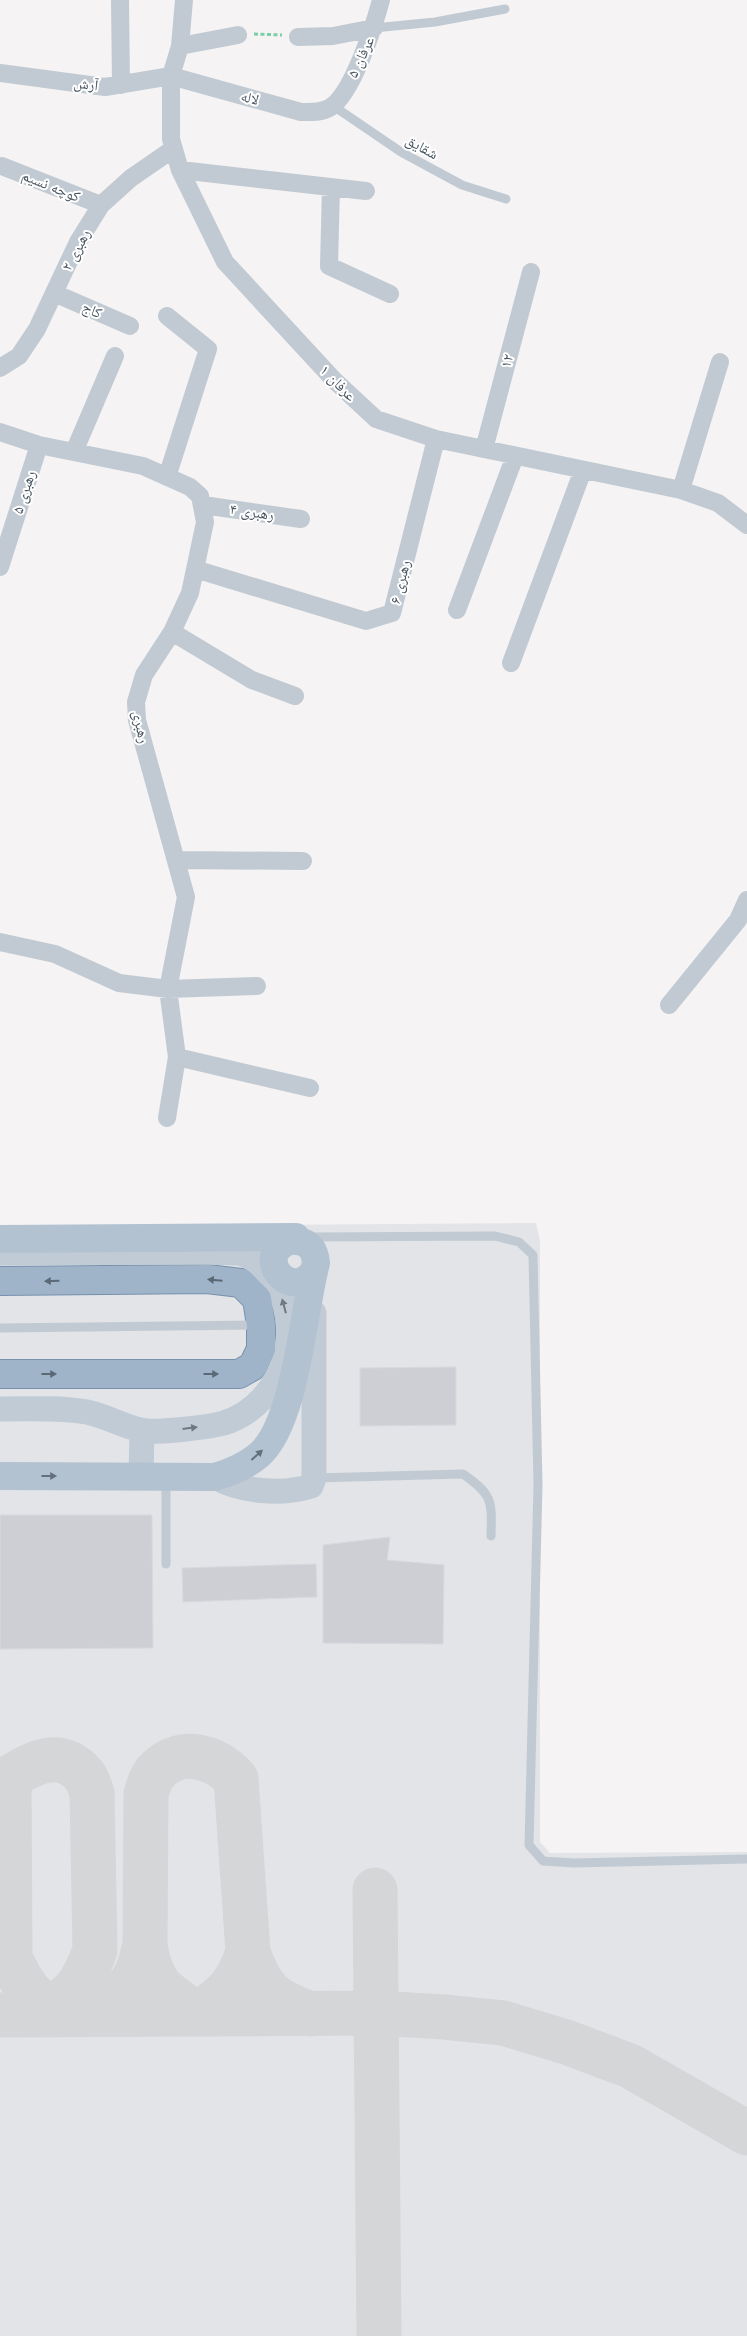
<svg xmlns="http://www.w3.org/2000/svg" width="747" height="2336" font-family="Jost,'Noto Naskh Arabic',sans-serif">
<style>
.airport{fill:#e2e4e7}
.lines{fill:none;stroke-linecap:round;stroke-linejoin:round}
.taxiway{stroke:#d5d6d8;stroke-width:45}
.building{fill:#cdcfd5;stroke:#d7d9de}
.trunk-casing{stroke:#7690ad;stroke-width:30}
.path{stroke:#7ad0a6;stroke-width:3;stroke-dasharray:4 2.5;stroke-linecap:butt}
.service{stroke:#c1cad2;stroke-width:9}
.minor{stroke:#c1cad2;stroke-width:18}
.secondary{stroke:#c1cbd6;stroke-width:25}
.primary{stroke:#b3c2d1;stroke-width:28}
.trunk{stroke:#9fb4c9;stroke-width:28}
.oneway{fill:#5b6976}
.oneway2{fill:#6e7984}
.oneway3{fill:#64717d}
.labels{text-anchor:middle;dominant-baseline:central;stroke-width:4;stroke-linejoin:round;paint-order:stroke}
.street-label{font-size:15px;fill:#4a5661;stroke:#fff}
</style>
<rect width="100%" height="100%" fill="#f5f3f3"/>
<!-- airport -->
<path class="airport" d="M536 1223 540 1241V1842L550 1853 747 1852V2336H0V1227Z"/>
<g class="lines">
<!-- taxiway -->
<path class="taxiway" d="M375 1890 379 2336
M248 1952C237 1985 226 1995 198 2014 165 1993 152 1987 145 1946L146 1794C148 1787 151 1778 155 1773 179 1745 215 1756 236 1779L248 1952C262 1992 272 2000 311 2014
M0 2015 376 2013 444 2017 503 2023 566 2042 630 2066 747 2133
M36 2015C71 1999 82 1987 95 1950L92 1793C90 1788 88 1780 84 1775 60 1748 34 1762 9 1778L10 1958C17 1972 24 1988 37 1999 49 2008 66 2013 81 2014 101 2015 130 1990 137 1972 141 1964 142 1954 145 1946"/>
</g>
<!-- building -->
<path class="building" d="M456 1367V1425L360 1426V1368Z
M0 1515H152L153 1648 0 1649Z
M390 1537 387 1560 444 1565 443 1644 323 1643V1545Z
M316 1564 317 1597 183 1602 182 1568Z"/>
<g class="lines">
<defs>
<path id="trunk" d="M0 1281 207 1279 241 1283 257 1299 261 1325V1349L253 1366 239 1374H0"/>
</defs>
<!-- trunk casing -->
<use href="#trunk" class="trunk-casing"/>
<!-- path -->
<path class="path" d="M254 34 282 35"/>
<!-- service -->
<path class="service" d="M374 28 435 22 505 9
M332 105 401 152 462 185 506 199
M309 1237 495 1236 519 1242 533 1255 538 1485 529 1845 543 1861 574 1863 747 1859
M0 1328 257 1325
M315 1478 463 1474C493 1495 492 1501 491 1536
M166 1564V1479"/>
<!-- minor -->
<path class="minor" d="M120 0 121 85
M184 0 180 46 171 76V139L180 170 225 262 334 380 376 419 436 439 681 490 718 503 747 525
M298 37 333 36 374 28
M180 46 238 35
M0 73 105 87 171 76 301 112C311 112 321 113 331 107 353 92 374 26 381 0
M2 166 101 205
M180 170 366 191
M331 187 329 266 390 294
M54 293 130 326
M0 368 19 356 37 329 78 242 101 205 131 178 173 149
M0 432 39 445 143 466 190 487 200 496 205 522 190 593 172 632 144 675 136 702 137 720 186 897 168 989 177 1057 167 1118
M484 449 531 272
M74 452 115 356
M167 477 208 349 167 316
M681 490 720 362
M203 505 301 519
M0 567 39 445
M195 569 366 621 392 613 436 439
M457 610 515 456
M172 632 252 680 295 696
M511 663 583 470
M177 860 303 861
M0 942 55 954 119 983 168 989 257 986
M669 1005 738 920 747 900
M177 1057 310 1088"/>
<!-- secondary -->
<path class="secondary" d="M0 1409C28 1409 59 1407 87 1412 106 1416 122 1426 141 1430 154 1434 209 1427 224 1423 284 1404 309 1324 269 1275 263 1267 253 1257 242 1254 233 1252 222 1253 212 1252L1 1253
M141 1476 142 1431
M215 1477C239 1492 285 1495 311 1486L314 1478V1313"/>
<!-- primary -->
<path class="primary" d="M0 1239 296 1237V1240
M0 1476 215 1477C232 1472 246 1466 259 1455 296 1423 303 1311 316 1263 315 1253 312 1245 302 1242 296 1240 289 1240 283 1244 257 1261 291 1302 314 1271"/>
<!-- trunk -->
<use href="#trunk" class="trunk"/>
</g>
<!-- one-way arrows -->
<defs><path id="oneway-solid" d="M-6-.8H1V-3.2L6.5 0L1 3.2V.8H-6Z" transform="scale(1.25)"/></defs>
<g class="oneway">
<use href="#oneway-solid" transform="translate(215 1280) rotate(-175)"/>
<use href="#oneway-solid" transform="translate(52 1281) rotate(179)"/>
<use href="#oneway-solid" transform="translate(49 1374)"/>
<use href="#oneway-solid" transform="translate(211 1374)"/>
</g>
<g class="oneway2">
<use href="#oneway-solid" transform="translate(284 1306) rotate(-105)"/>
<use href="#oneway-solid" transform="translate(190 1428) rotate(-7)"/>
</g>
<g class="oneway3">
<use href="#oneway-solid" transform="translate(257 1455) rotate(-42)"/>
<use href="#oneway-solid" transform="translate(49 1476)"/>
</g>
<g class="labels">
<!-- street labels -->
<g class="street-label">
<text transform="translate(361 57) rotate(-65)">عرفان ۵</text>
<text transform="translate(86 84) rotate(7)">آرش</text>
<text transform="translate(250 98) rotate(16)">لاله</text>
<text transform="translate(422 147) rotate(29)">شقایق</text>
<text transform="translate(51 186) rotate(22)">کوچه نسیم</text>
<text transform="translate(76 250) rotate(-62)">رهبری ۲</text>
<text transform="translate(92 310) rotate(24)">کاج</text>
<text transform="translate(507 361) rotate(-75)">۱۲</text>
<text transform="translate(338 383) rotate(45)">عرفان ۱</text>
<text transform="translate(24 492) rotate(-72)">رهبری ۵</text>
<text transform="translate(252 512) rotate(8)">رهبری ۴</text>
<text transform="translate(400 582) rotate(-76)">رهبری ۶</text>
<text transform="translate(141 727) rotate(78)">رهبری</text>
</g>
</g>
</svg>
